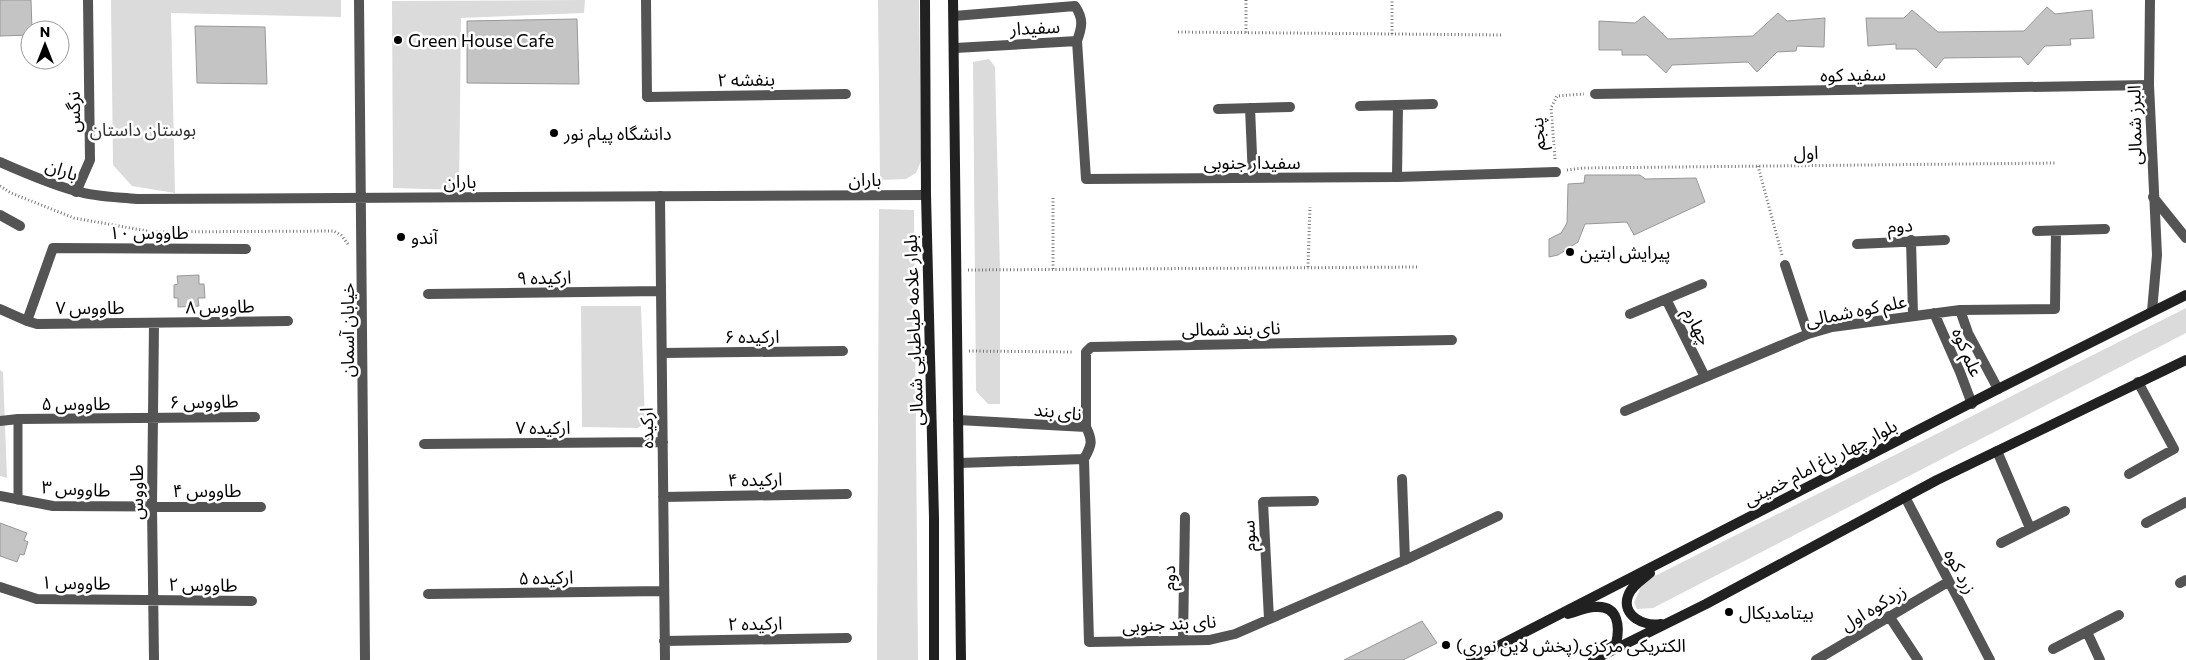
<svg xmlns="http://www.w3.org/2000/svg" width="2186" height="660" font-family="Commissioner,'Noto Sans Arabic',sans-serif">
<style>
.green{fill:#dbdbdb}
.building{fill:#c4c4c4;stroke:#989898}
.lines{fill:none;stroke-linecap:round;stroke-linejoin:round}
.path{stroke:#767676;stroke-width:3;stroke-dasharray:1 2.5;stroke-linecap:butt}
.service{stroke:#545454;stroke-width:9}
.minor{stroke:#545454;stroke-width:10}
.tertiary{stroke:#545454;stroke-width:10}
.secondary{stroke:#212121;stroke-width:10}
.poi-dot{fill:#000;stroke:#fff;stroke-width:2}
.labels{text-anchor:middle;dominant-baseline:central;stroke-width:5;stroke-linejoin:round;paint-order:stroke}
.street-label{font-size:18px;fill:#000;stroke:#fff}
.poi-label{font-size:18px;fill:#000;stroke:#fff;text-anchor:start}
.park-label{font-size:18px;fill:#323232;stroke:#fff}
</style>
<rect width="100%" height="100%" fill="#fff"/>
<!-- green -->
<path class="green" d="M111 0H341V17L171 13 175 193 132 186 113 165Z
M585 0 584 13 461 18 459 190 393 188 392 1Z
M878 0H919L921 161 916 173 906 179 880 180Z
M989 59 995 67 1000 270V404H988L976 391 973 62Z
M879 209 914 210 918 660H877Z
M581 306H641L645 423 638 428 582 427Z
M2186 308V333L1653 608 1637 609 1634 603 1643 582Z
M0 370 3 372 7 478 0 476Z"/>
<!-- building -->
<path class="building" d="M0 0H31L32 30H30V35L0 36Z
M2047 7 2055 14 2092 10 2094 38 2070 39 2071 45 2045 46 2028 65 2021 57 1944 58 1936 68 1916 49H1896V44L1868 46 1866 18H1904L1912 10 1938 32 2024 31Z
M1778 13 1787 21 1825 18 1824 47 1797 46 1796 51 1777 52 1757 72 1748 62 1672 65 1666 73 1647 55H1622V50H1599V21L1635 23 1644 16 1668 39 1753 36Z
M577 19 579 84 467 83V21Z
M195 26 265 27 267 84 197 83Z
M1585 175H1640L1645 179 1696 178 1705 202 1634 235 1627 222 1585 224 1578 242 1558 255 1549 257V239L1561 233 1567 223 1568 184 1584 183Z
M199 275V284H204L205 298H198L199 306 178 307V298H174V285L178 284 177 276Z
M0 523 27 533 24 540 28 542 24 555 20 554 17 562 0 556Z
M1422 621 1437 643 1403 660H1344Z"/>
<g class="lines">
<!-- path -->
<path class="path" d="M1246 0V33
M1178 32 1503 35
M1392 34V0
M1555 159 1551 108 1557 96 1584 94
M1758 166 1782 255
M1567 170 1582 168 2056 163
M0 186 11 193 74 218 153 232 334 231 341 235 348 244
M1053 198V270
M1308 267 1310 207
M968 270 1418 267
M969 351 1073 352"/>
<!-- service -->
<path class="service" d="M18 419V500"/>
<!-- minor -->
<path class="minor" d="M646 0 647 97 846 94
M954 16 1075 6C1084 19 1082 27 1077 41L955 48
M1077 41 1086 179 1397 177 1556 172
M1595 94 2149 85
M1360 106 1433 104
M1250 108 1253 178
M1218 109 1290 107
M1397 177 1398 105
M76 192 90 160 88 0
M660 196 665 660
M0 215 20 226
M2037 231 2105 229
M1911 240 1913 315
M1857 244 1945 240
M1785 265 1808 334
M1702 284 1666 299 1705 377
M428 294 661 291
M0 309 27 321 37 324 288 321
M1960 310 1968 333 1998 389
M1934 313 1960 372 1972 404
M1630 314 1666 299
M27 321 53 248 246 249
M154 323 152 506 154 660
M662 353 843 351
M1625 411 1808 334 1832 327 1960 310 2055 309 2056 231
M958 420 1086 427C1093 441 1092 445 1084 459L959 463
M0 421 18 419 255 417
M1086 427V352L1091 347 1452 340
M424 444 663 442
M1997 451 2030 528
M1084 459 1089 642 1209 640 1235 634 1405 560 1498 516
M2129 474 2174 449 2138 382
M1402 479 1405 560
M0 496 53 506 261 507
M663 497 847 494
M1905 497 1990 660
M2146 523 2186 502
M2001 543 2065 511
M2180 583 2186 580
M0 587 37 599 252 601
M428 594 664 591
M1889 616 1918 660
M1269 619 1263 502 1314 501
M2087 632 2100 660
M1183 640 1185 517
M664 641 847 638
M2053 649 2119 615
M1816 660 1948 582"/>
<!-- tertiary -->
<path class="tertiary" d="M359 0 365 660
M2150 0 2149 85 2157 255 2152 311
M0 162C25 173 50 184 76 191 96 197 117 197 137 199L926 195
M2153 197 2186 238"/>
<!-- secondary -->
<path class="secondary" d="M925 0 926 195 934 518V660
M953 0 961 660
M1650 573C1643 579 1631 586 1628 596 1621 616 1645 627 1661 624
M1568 614C1576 612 1586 607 1595 607 1619 605 1620 627 1616 644L1607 649
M1471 660 1998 389 2186 295
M1593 660 1706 604 1937 480 2186 360"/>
</g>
<!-- markers -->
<g class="poi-dot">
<circle cx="398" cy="40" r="5"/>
<circle cx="554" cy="133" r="5"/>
<circle cx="401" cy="237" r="5"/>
<circle cx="1570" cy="252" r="5"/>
<circle cx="1729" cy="612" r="5"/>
<circle cx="1446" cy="645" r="5"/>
</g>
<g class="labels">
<!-- street labels -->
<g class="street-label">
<text transform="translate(1035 27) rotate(-3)">سفیدار</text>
<text transform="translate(1853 74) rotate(-1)">سفید کوه</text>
<text transform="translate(746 79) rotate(-1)">بنفشه ۲</text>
<text transform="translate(73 112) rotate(-91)">نرگس</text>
<text transform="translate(2134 125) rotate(-91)">البرز شمالی</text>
<text transform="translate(1537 134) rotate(-94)">پنجم</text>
<text transform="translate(1806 152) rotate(-1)">اول</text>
<text x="1252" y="162">سفیدار جنوبی</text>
<text transform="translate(62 169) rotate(19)">باران</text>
<text x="865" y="179">باران</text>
<text x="460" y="181">باران</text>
<text transform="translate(1900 225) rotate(-3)">دوم</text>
<text x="149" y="232">طاووس ۱۰</text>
<text transform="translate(544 277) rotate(-1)">ارکیده ۹</text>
<text transform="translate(220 306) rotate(-1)">طاووس ۸</text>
<text x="90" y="307">طاووس ۷</text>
<text transform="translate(1856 310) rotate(-11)">علم کوه شمالی</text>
<text transform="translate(1698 326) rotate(63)">چهارم</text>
<text transform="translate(1231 328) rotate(-1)">نای بند شمالی</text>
<text transform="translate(347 330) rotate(-90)">خیابان آسمان</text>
<text transform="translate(913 330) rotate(-92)">بلوار علامه طباطبایی شمالی</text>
<text x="752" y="336">ارکیده ۶</text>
<text transform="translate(1968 352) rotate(67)">علم کوه</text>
<text transform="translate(204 401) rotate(-1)">طاووس ۶</text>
<text x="76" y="403">طاووس ۵</text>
<text transform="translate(1058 411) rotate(6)">نای بند</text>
<text x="543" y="427">ارکیده ۷</text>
<text transform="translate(646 428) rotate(-91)">ارکیده</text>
<text transform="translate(1820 462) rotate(-27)">بلوار چهار باغ امام خمینی</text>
<text transform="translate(755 479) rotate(-1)">ارکیده ۴</text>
<text transform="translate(76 488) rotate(3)">طاووس ۳</text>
<text x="207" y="490">طاووس ۴</text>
<text transform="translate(136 492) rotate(-90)">طاووس</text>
<text transform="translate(1248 536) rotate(-93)">سوم</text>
<text transform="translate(1961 571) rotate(62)">زرد کوه</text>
<text transform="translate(546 577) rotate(-1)">ارکیده ۵</text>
<text transform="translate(1168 578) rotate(-89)">دوم</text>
<text transform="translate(76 582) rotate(1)">طاووس ۱</text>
<text transform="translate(203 584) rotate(1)">طاووس ۲</text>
<text transform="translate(1873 607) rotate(-31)">زردکوه اول</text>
<text transform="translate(755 623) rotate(-1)">ارکیده ۲</text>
<text transform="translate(1169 623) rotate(-3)">نای بند جنوبی</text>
</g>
<!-- poi labels -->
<g class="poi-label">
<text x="408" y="40">Green House Cafe</text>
<text x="564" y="133">دانشگاه پیام نور</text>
<text x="411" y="237">آندو</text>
<text x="1580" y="252">پیرایش ابتین</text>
<text x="1739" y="612">بیتامدیکال</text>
<text x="1456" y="645">الکتریکی مرکزی(پخش لاین نوری)</text>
</g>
<!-- park labels -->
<g class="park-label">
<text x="143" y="129">بوستان داستان</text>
</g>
</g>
<!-- north arrow -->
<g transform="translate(45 45)"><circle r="24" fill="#ffffff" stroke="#999999"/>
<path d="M0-4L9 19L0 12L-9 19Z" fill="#000000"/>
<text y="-8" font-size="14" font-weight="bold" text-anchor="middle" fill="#000000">N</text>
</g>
</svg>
